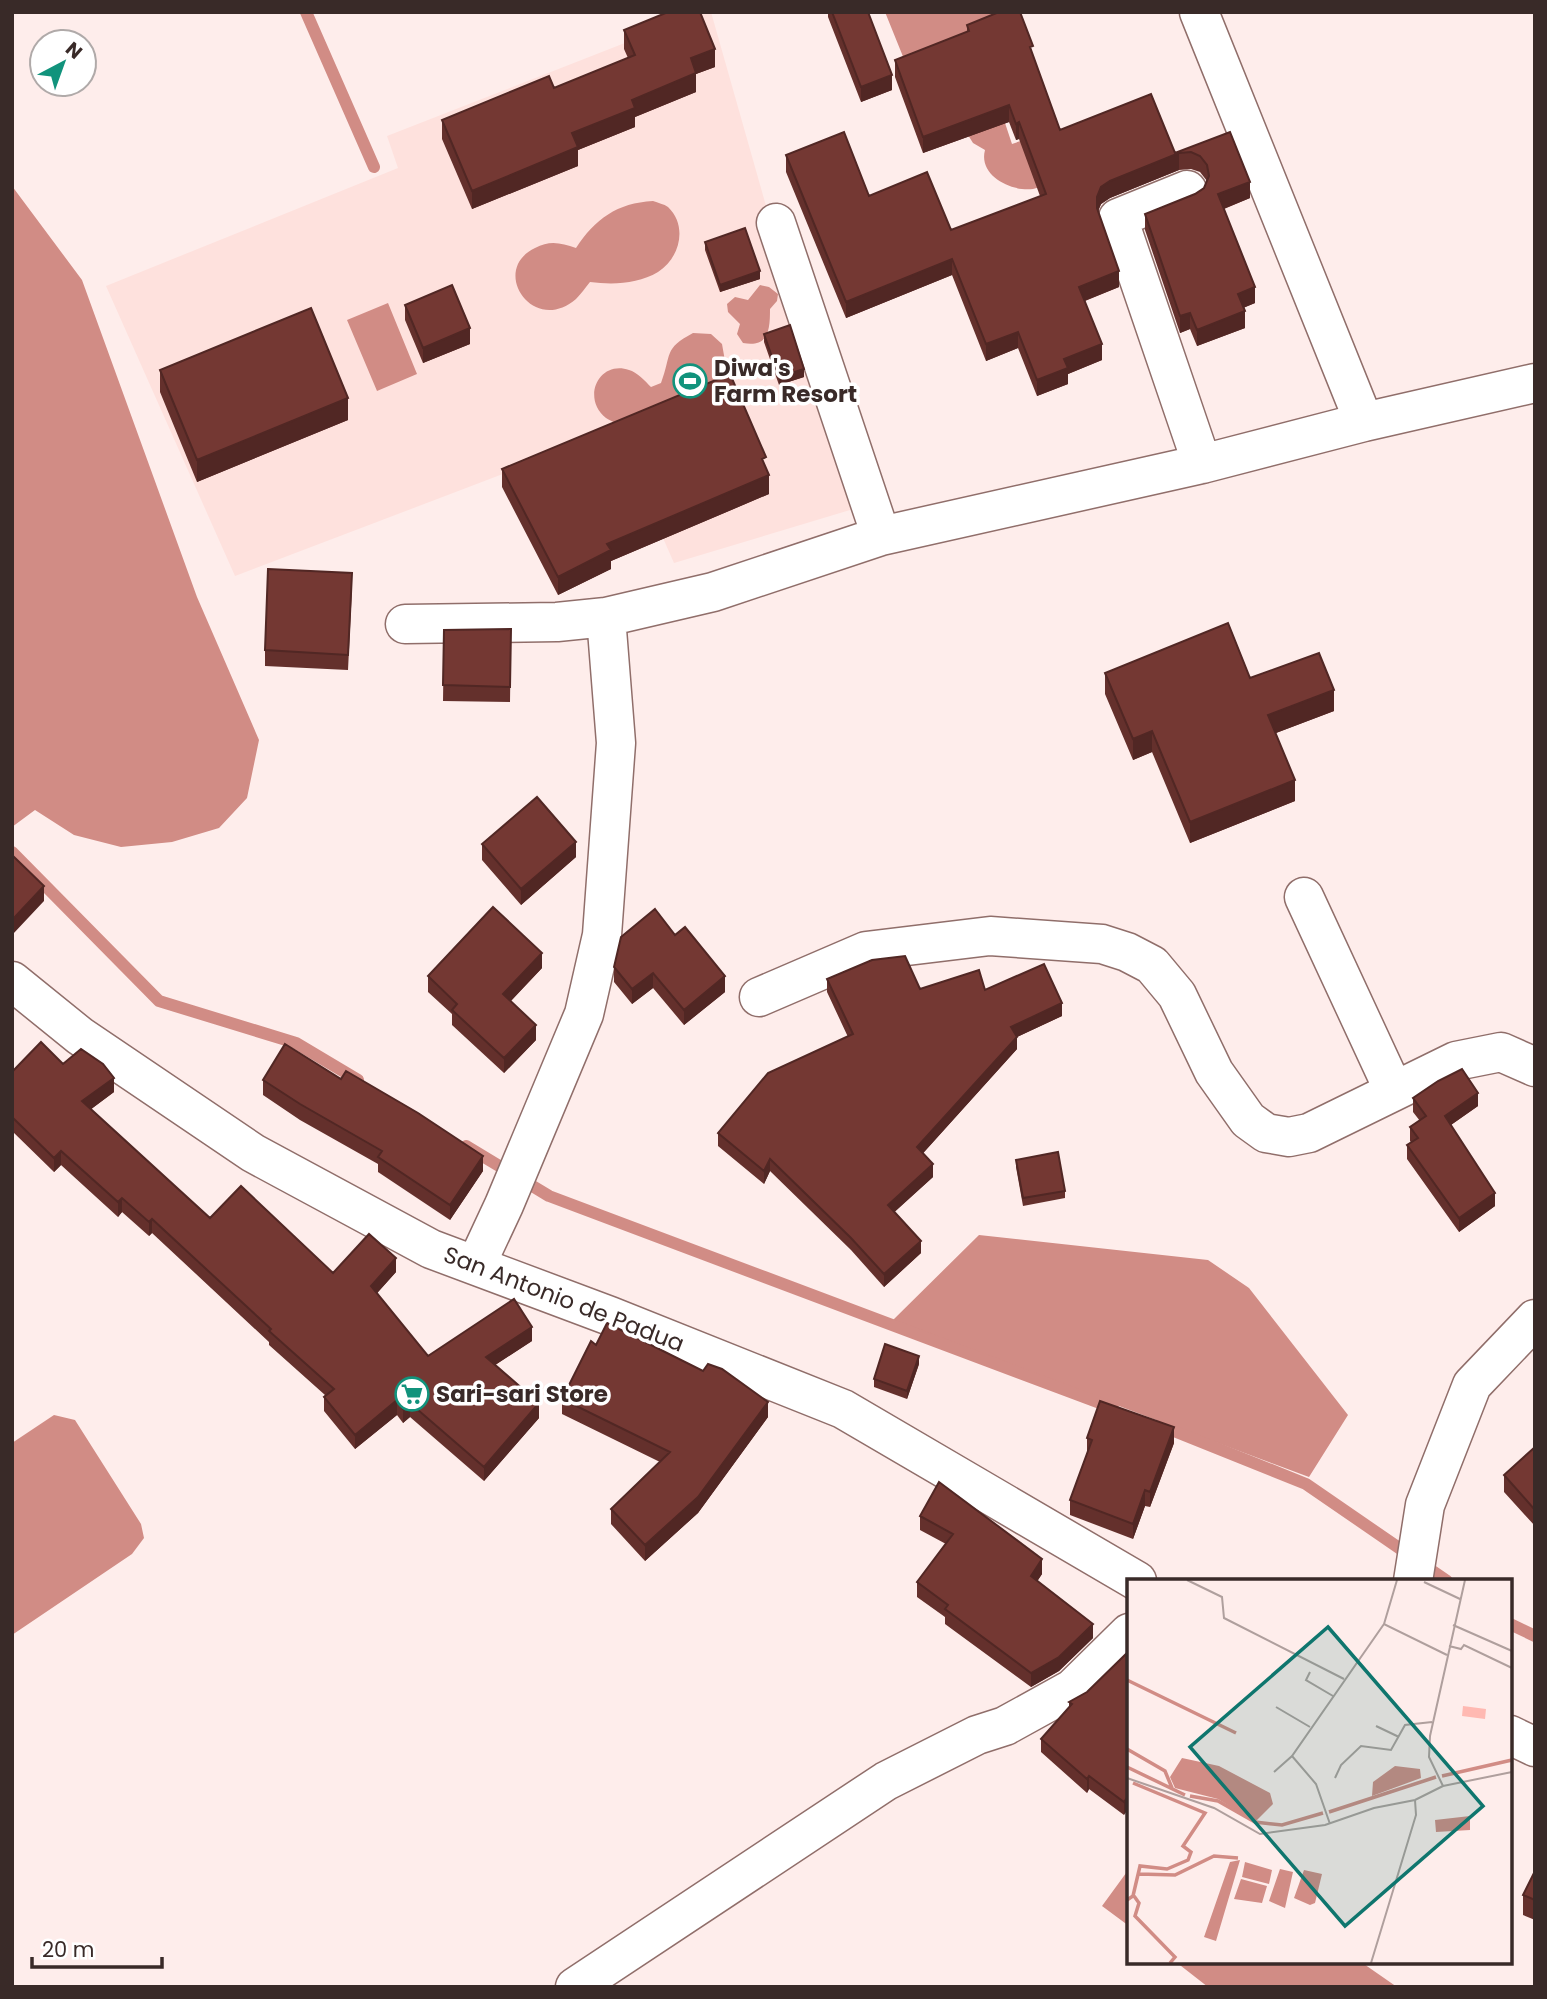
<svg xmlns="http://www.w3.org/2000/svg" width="1547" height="1999" font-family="Poppins,sans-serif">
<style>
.built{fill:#fee1dd}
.water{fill:#d18c85}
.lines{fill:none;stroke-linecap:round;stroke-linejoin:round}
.stream{stroke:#d18c85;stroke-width:12}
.street-casing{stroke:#906e6a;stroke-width:41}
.secondary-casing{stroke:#906e6a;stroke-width:41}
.street{stroke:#fff;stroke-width:38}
.secondary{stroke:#fff;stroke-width:38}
.wall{fill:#64302c}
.shaded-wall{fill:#512724}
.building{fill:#743833;stroke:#512724;stroke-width:2}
.labels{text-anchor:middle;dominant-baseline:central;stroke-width:7;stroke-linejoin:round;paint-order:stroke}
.poi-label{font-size:23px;font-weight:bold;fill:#392a28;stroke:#fff;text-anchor:start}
.street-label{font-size:23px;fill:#392a28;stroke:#fff}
.inset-river{fill:none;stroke:#d18c85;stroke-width:3.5}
.inset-road{fill:none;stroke:#af9f9d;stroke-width:2}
.view{fill:#0f766e;fill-opacity:0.15;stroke:#0f766e;stroke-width:3.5}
.inset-edge{fill:none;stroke:#392a28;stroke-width:3.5}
</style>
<rect width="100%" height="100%" fill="#feedeb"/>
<!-- built -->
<path class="built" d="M704 12H711L772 227 870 504 674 563 616 431 235 576 106 286 398 168 387 136Z"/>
<!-- water -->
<path class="water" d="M885 12H1001L1000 17 906 64Z
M1000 108 1012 144 1055 129 1070 177C1058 181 1045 186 1033 189 1012 192 978 176 985 150L973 143 968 135Z
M12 186 82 280 197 597 259 740 247 798 219 828 172 842 121 847 74 835 35 810 12 827Z
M653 201C658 203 664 204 668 207 688 226 680 258 658 272 638 284 613 285 590 282 585 288 581 294 576 299 533 336 489 270 535 248 550 240 561 243 576 248 595 219 617 203 653 201Z
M760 285 769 287 778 294 777 301 770 309C770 329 769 348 743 343L737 334 740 324 728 312 727 304 735 297 748 300Z
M388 303 417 374 377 391 347 320Z
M693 333 711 334 722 344 725 361 721 375 710 390 622 425C617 423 610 421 606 418 581 398 599 360 629 370 637 372 645 381 651 387L661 383C672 354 663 349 693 333Z
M979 1235 1208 1260 1249 1288 1348 1415 1309 1477 892 1321Z
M54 1415 75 1420 141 1524 144 1538 132 1554 12 1635V1443Z
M1129 1869V1926L1102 1906Z
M1176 1962H1361L1397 1987H1208Z"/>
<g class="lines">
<!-- stream -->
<path class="stream" d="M306 12 374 167
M12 852 159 1001 296 1043 358 1080
M466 1146 549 1196 1113 1408
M1159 1425 1306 1484 1447 1581
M1510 1624 1535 1636"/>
<defs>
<path id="street" d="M1199 12 1364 422
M1187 190 1118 218 1202 464
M776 223 881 536
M405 624 557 622 606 617 713 592 881 536 1202 464 1364 422 1535 383
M1304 897 1394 1091
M759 997 866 951 990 936 1102 944 1127 952 1152 965 1177 995 1214 1072 1248 1120 1266 1133 1289 1137 1309 1133 1456 1061 1501 1052 1535 1067
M476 1265 504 1205 584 1014 602 935 616 743 606 617
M575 1987 886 1781 977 1735 1005 1726 1072 1689 1129 1633"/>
<path id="secondary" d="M12 981 80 1036 253 1153 431 1249 610 1316 843 1409 1137 1581
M1413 1581 1425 1505 1472 1385 1535 1319
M1510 1735 1535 1747"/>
</defs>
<!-- street casing -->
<use href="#street" class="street-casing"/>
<!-- secondary casing -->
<use href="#secondary" class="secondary-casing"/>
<!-- street -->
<use href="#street" class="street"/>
<!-- secondary -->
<use href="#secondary" class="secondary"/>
</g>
<!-- wall -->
<path class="wall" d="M828 12H868L892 90 861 102 828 17Z
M967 25 1033 57 1060 130 1175 153 1230 132 1250 198 1224 209 1255 303 1243 308 1245 328 1197 346 1190 329 1180 333 1145 230V214L1195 194 1204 188 1207 181 1200 172 1191 169 1179 170 1110 198 1101 204 1098 211 1119 287 1085 301 1102 360 1068 374V384L1037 396 1018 348 986 361 952 275 846 318 786 172V155L869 196 951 230 1040 196 1019 139 1016 140 1009 122 923 153 895 77V60L967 32Z
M624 30 715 67 696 74V92L635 117V127L578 150V166L472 209 442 139V120L554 88 628 58 624 49Z
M705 242 760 279 720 292 705 250Z
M405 305 470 344 423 363 405 320Z
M764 334 804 377 779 385 764 342Z
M160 370 348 420 197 482 160 392Z
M766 467 769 494 611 561V569L558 595 502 487V469Z
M352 588 348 670 265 666V650Z
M511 629 510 702 443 701 444 630Z
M1105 673 1250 678 1334 711 1276 733 1295 801 1190 843 1152 752 1133 760 1105 694Z
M482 844 576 857 521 905 482 860Z
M675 935 725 992 684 1025 653 988 632 1004 614 982V967Z
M542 968 511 1001 536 1040 504 1073 452 1025V1014L428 992V976Z
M827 979 920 989 985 990 1062 1016 1017 1037V1049L923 1153 933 1177 894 1212 921 1253 884 1287 851 1250 770 1171 764 1184 718 1146V1133L848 1037 827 992Z
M63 1064 114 1092 91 1109 210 1218 333 1273 396 1272 377 1293 428 1356 532 1341 495 1365 539 1418 484 1481 410 1417 403 1423 397 1415 355 1449 324 1411V1397L325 1395 269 1345V1342L152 1233 149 1236 122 1212 118 1217 61 1165 54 1172 12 1131V1072Z
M263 1080 483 1171 450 1220 378 1172V1164L300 1120 263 1095Z
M1413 1098 1478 1106 1451 1125 1495 1206 1459 1232 1407 1159V1145L1411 1142 1410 1141V1127L1420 1121 1413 1112Z
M1016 1160 1065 1191V1198L1023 1206 1016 1167Z
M919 1364 907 1399 874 1387V1379Z
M562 1399 768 1417 698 1513 645 1561 611 1524V1509L660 1462 562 1414Z
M1087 1438 1174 1443 1150 1507 1145 1506 1133 1539 1070 1515V1500L1087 1453Z
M1535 1447V1526L1504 1492V1475Z
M920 1516 1042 1574 1037 1581 1093 1638 1059 1671 1031 1687 945 1624V1617L917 1597V1582L946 1544 920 1530Z
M1128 1652 1124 1815 1089 1789 1087 1793 1041 1752V1739L1069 1707V1702L1087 1692Z
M1535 1871V1920L1523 1915V1895Z"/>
<!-- shaded-wall -->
<path class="shaded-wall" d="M715 49V67L696 74V92L635 117V127L578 150V166L472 209V191L632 100 691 58Z
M892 75V90L861 102V87Z
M1009 105V122L923 153V137Z
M1019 122V139L1016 140V124Z
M1179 153V170L1110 198 1101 204 1097 214V197L1101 187 1110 181Z
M1250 182V198L1218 211V194Z
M952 259V275L846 318V302Z
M760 271V279L720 292V285Z
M1119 271V287L1079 303V287Z
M1255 287V303L1238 310V294Z
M1245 311V328L1197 346V330Z
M1190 313V329L1180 333V316Z
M470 328V344L423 363V348Z
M1018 332V348L986 361V344Z
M1102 344V360L1068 374V384L1037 396V380L1064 359Z
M804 369V377L779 385V377Z
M348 398V420L197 482V460Z
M769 475V494L611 561V569L558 595V577L607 544Z
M1334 690V711L1268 736V715Z
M1152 731V752L1133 760V739Z
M1295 780V801L1190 843V822Z
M576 842V857L521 905V889Z
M44 886V901L13 934V919Z
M542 953V968L503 1009V994Z
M653 973V988L632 1004V989Z
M725 976V992L684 1025V1010Z
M1062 1003V1016L1017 1037V1049L917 1160V1147L1011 1027Z
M536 1025V1040L504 1073V1058Z
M114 1078V1092L82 1116V1101Z
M1478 1093V1106L1445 1129V1116Z
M61 1151V1165L54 1172V1158Z
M483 1156V1171L450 1220V1205Z
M770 1159V1171L764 1184V1171Z
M933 1164V1177L888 1218V1205Z
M1495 1193V1206L1459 1232V1218Z
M122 1198V1212L118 1217V1202Z
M152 1219V1233L149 1236V1222Z
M921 1241V1253L884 1287V1274Z
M396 1258V1272L371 1300V1286Z
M532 1327V1341L486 1371V1357Z
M919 1356V1364L907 1399V1391Z
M397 1400V1415L355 1449V1435Z
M768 1402V1417L698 1513 645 1561V1545Z
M410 1403V1417L403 1423V1409Z
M539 1403V1418L484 1481V1467Z
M1174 1427V1443L1150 1507V1492Z
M1145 1490V1506L1133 1539V1524Z
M1042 1559V1574L1031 1591V1576Z
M1093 1624V1638L1059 1671 1031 1687V1673Z
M1089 1776V1789L1087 1793V1779Z
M1129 1795V1808L1124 1815V1802Z"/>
<!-- building -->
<path class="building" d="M668 12H700L715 49 691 58 696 73 632 100 635 108 572 133 578 147 472 191 442 120 549 76 554 88 635 55 624 30Z
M832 12H868L892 75 861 87Z
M999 12H1020L1033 46 1030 47 1060 130 1151 94 1175 153 1230 132 1250 182 1218 194 1255 287 1238 294 1245 311 1197 330 1190 313 1180 316 1145 214 1195 194 1204 188 1209 176 1207 165 1200 156 1191 152 1179 153 1110 181 1101 187 1097 197V208L1119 271 1079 287 1102 344 1064 359 1068 368 1037 380 1018 332 986 344 952 259 846 302 786 155 844 132 869 196 927 172 951 230 1046 194 1019 122 1016 124 1009 105 923 137 895 60 969 31 967 25Z
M745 228 760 271 720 285 705 242Z
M452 285 470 328 423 348 405 305Z
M311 308 348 398 197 460 160 370Z
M790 325 804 369 779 377 764 334Z
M730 374 766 457 762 459 769 475 607 544 611 550 558 577 502 469Z
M268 569 352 573 348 655 265 650Z
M1228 623 1250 678 1319 653 1334 690 1268 715 1295 780 1190 822 1152 731 1133 739 1105 673Z
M511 629 510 687 443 685 444 630Z
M537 797 576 842 521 889 482 844Z
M12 855 44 886 13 919H12Z
M493 907 542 953 503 994 536 1025 504 1058 452 1010 457 1004 428 976Z
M655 909 675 935 685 927 725 976 684 1010 653 973 632 989 614 967 621 937Z
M905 956 920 989 979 970 985 990 1044 964 1062 1003 1011 1027 1017 1037 917 1147 933 1164 888 1205 921 1241 884 1274 851 1238 770 1159 764 1171 718 1133 768 1073 853 1034 827 979 872 960Z
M41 1042 63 1064 81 1049 103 1064 114 1078 82 1101 210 1218 241 1186 333 1273 369 1234 396 1258 371 1286 428 1356 514 1299 532 1327 486 1357 539 1403 484 1467 410 1403 403 1409 397 1400 355 1435 324 1397 334 1389 269 1331 271 1329 152 1219 149 1222 122 1198 118 1202 61 1151 54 1158 12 1117V1072Z
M285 1044 341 1079 346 1071 418 1113 483 1156 450 1205 378 1157 382 1151 300 1104 263 1080Z
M1462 1069 1478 1093 1445 1116 1495 1193 1459 1218 1407 1145 1418 1138 1410 1127 1426 1116 1413 1098 1438 1081Z
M1058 1152 1065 1191 1023 1198 1016 1160Z
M607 1323 703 1371 708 1364 722 1369 768 1402 698 1497 645 1545 611 1509 670 1452 562 1399 591 1341 596 1345Z
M885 1344 919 1356 907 1391 874 1379Z
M1100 1401 1174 1427 1150 1492 1145 1490 1133 1524 1070 1500 1092 1440 1087 1438Z
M1535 1447V1510L1504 1475Z
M939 1482 1042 1559 1031 1576 1093 1624 1059 1657 1031 1673 945 1609 948 1605 917 1582 953 1534 920 1516Z
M1128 1652 1129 1653V1795L1124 1802 1089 1776 1087 1779 1041 1739 1072 1704 1069 1702 1087 1692Z
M1535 1871V1900L1523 1895Z"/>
<!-- icons -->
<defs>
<symbol id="stadium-ring" viewBox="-11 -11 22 22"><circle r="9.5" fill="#fff" stroke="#11937c" stroke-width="1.5"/><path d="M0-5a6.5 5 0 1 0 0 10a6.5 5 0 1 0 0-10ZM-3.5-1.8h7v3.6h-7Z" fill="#11937c"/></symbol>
<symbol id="supermarket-ring" viewBox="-11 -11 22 22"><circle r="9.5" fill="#fff" stroke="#11937c" stroke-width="1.5"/><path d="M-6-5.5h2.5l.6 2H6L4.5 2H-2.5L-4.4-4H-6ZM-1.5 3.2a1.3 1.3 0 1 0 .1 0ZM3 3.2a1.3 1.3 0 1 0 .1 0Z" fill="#11937c"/></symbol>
</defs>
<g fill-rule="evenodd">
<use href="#stadium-ring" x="671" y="362" width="38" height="38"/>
<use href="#supermarket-ring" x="393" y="1375" width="38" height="38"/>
</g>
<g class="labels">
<!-- poi labels -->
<g class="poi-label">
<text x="714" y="368">Diwa's<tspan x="714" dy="26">Farm Resort</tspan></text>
<text x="436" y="1394">Sari-sari Store</text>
</g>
<!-- street labels -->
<g class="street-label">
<text transform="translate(564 1299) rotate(21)">San Antonio de Padua</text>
</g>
</g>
<!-- overview -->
<g transform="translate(1127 1579)">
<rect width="385" height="385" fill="#feedeb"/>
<path d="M336 127 359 130 358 140 335 137Z" fill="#ffb9b2"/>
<path d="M55 179 92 187 143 214 146 225 128 243 91 220 48 209 43 198ZM268 187 293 190 294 199 245 217 246 203ZM343 237V251L309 253 308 241ZM113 281 89 362 77 358 103 283ZM118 283 145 291 142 305 115 298ZM153 290 166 293 158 329 142 322ZM177 291 195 295 188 324 183 326 167 319ZM114 300 140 307 135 324 107 320Z" fill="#d18c85"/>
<path class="inset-river" d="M0 101 109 154M0 170 38 192 45 209M0 188 58 216M315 197 385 181M63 217 91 222 128 243 155 246 196 234M202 233 309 198M12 295 48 296 87 277 111 279M7 317 12 324 8 337 48 378 43 384M0 321 6 317 13 287 40 290 61 281 64 273 56 267 78 234 6 204"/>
<path class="inset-road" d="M60 1 95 18 97 39 217 100M297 3 333 20M257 45 270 1M326 46 385 72M322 67 334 70 337 66 385 89M183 93 179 101 206 117M149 128 183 148M249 147 272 158M165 177 189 205 203 245M147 193 165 177 257 45 320 76M0 199 87 229 133 255 198 246 247 229 288 221 316 207M208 199 214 186 234 167 264 171 278 146 305 143M316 207 302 178 303 157 338 1M316 207 385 193M244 384 289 236 288 221"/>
<path class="view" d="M201 48 356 227 218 347 63 168Z"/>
<rect width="385" height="385" class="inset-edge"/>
</g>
<!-- border -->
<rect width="1547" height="1999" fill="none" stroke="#392a28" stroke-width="28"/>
<!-- north arrow -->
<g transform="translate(63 63) rotate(41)"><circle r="33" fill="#ffffff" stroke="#b0aaa9" stroke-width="2"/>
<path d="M0-5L12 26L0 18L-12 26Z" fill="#11937c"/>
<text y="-10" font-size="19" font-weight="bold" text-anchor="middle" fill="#392a28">N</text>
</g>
<!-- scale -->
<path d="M32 1957v10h130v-10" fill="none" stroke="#392a28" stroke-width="3.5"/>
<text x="42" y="1957" font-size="21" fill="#392a28" stroke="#ffffff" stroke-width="5" paint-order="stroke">20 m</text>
</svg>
